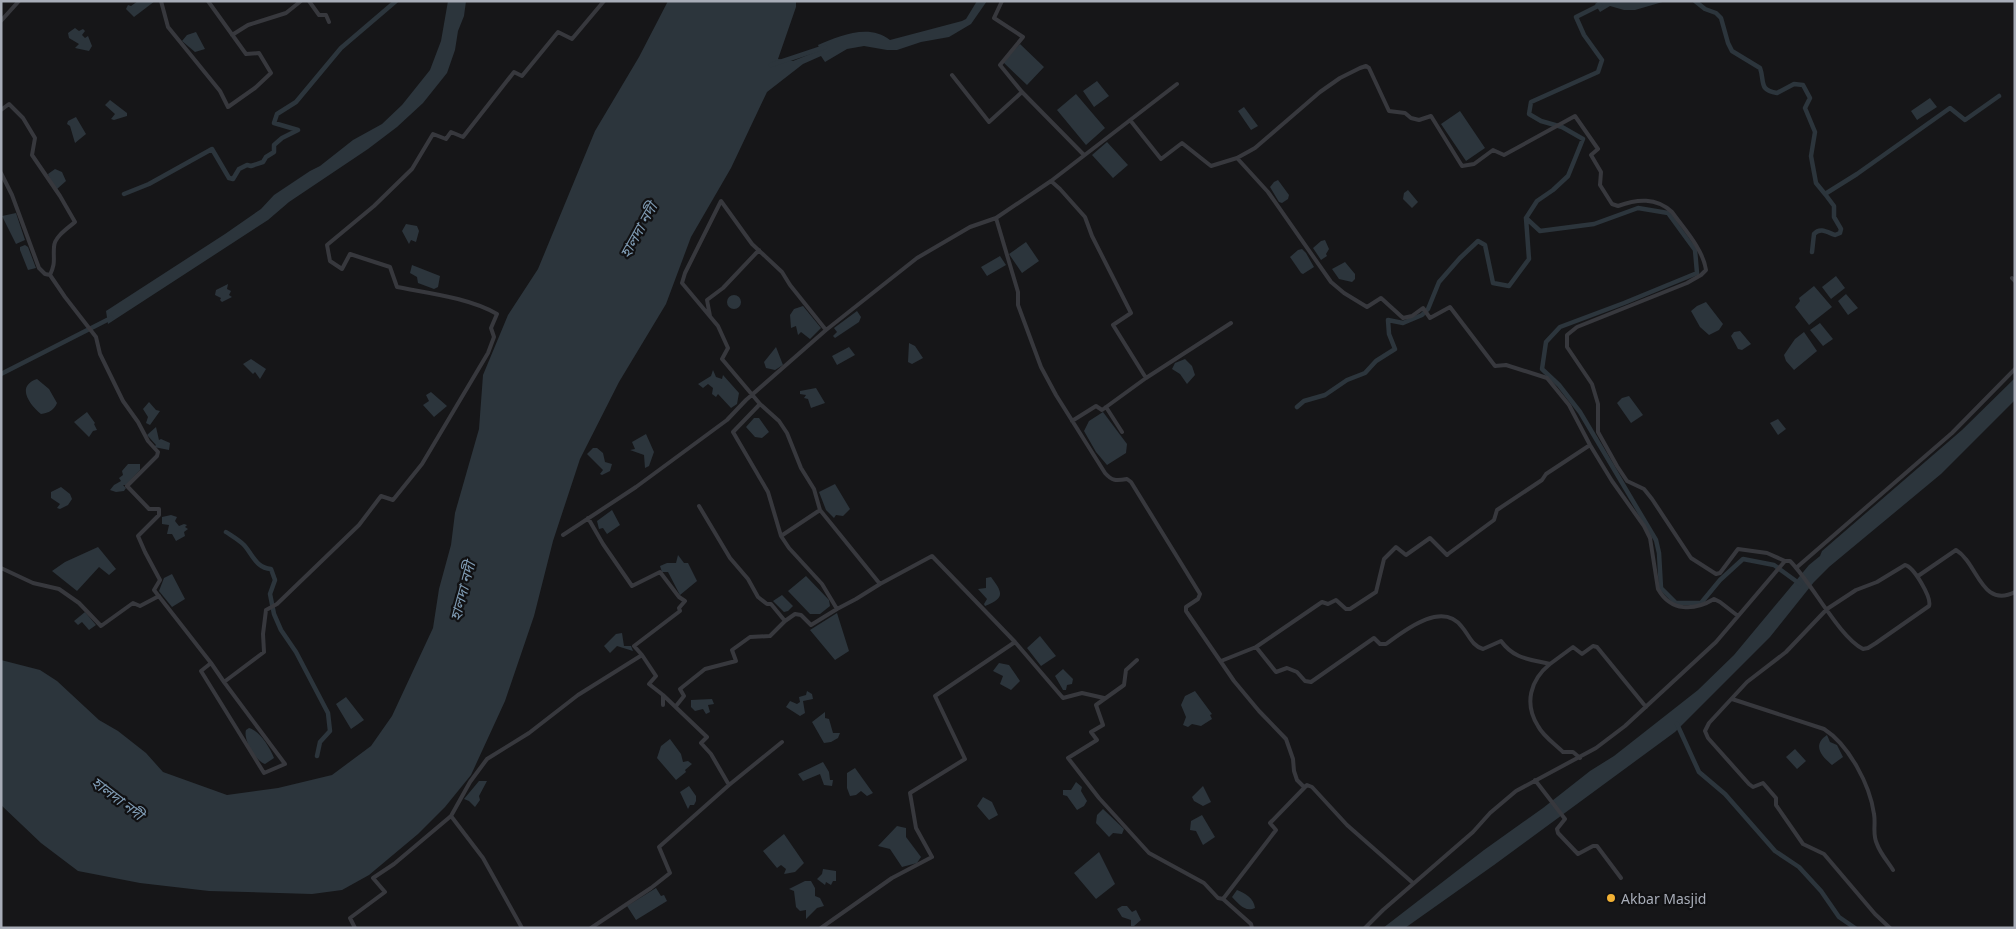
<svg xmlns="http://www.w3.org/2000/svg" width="2016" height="929" font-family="'Noto Sans','Noto Sans Bengali',sans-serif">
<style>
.water{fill:#2c353c}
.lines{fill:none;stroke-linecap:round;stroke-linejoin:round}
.canal{stroke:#2c353c;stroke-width:4.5}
.minor{stroke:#37383d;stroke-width:4}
.poi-dot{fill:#f2b134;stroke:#111113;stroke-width:2}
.labels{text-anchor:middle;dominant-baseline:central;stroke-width:4.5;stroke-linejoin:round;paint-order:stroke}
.poi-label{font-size:14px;fill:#a8adb8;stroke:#111113;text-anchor:start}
.water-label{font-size:15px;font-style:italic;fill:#7f9bb3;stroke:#111113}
</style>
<rect width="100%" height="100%" fill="#161618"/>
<!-- water -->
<path class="water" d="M138 1H155L134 17 126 9 128 5 131 6Z
M448 1H466L464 16 458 31 455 50 447 73 423 103 397 127 368 149 289 202 268 220 108 324 106 311 225 234 261 209 274 195 310 171 320 166 353 140 382 124 402 105 430 70 441 41Z
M668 1H796V7L778 59 793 61 820 50 818 45C839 36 869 23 890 40L962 21 966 19 977 1H987L971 24 949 37 921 42 897 50H887L864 46 847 49 825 62 821 56 803 64 767 92 731 168 691 237 666 304 619 382 580 459 553 541 534 616 505 701 471 775 445 807 418 834 369 875 342 890 312 894 209 891 140 883 78 871 41 843 1 805V660L40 670 57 681 99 720 118 731 146 753 163 772 227 795 278 788 332 775 371 746 392 716 433 628 439 589 451 545 455 513 479 429 483 375 508 315 538 269 595 131 639 57Z
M1599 1H1666L1635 10H1624L1610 6 1600 12 1595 4Z
M75 28 79 31 83 29 85 31 82 35 85 38 88 36 92 46 89 51 75 48 79 44 69 38 68 33Z
M196 32 205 49 195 52 182 41 187 35Z
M1020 44 1044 67 1027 85 1003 62Z
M1097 81 1109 96 1094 107 1083 91Z
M1076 94 1105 128 1086 145 1057 110Z
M1930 98 1937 107 1917 120 1911 111Z
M110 100 127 113V116L114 120 111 119 115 114 105 105Z
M1244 107 1258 126 1251 130 1238 111Z
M1460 111 1485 148 1466 161 1441 124Z
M76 117 86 134 75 143 70 126 67 124 68 121Z
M1107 142 1128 165 1113 178 1092 155Z
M55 169 62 172 66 181 57 189 53 187 48 174Z
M1278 180 1289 195 1288 199 1282 203 1279 202 1270 187 1274 182Z
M1408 190 1418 202 1412 208 1403 199 1404 193Z
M16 213 25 240 16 244 2 216Z
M406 224 417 226 419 231 416 242 411 240 409 244 402 231Z
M1325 240 1329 249 1326 254 1327 256 1321 260 1313 248 1321 241Z
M1026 242 1039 261 1022 273 1009 254Z
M25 245 28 247 36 268 28 270 20 250V247Z
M1302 249 1306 253 1314 267 1303 274 1301 273 1290 257 1298 250Z
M1000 256 1006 265 987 276 981 267Z
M1345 262 1355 274V279L1352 282 1339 279 1332 269Z
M412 265 440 276 438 287 434 289 418 283 417 277 410 273Z
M1836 276 1845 288 1831 299 1822 287Z
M228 284 227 289 231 291 229 295 232 297 222 302 220 300 221 298 215 295 216 290Z
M1814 286 1832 307 1809 325 1795 307 1800 301 1799 298Z
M1846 294 1858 308 1848 315 1838 301Z
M727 302a7 7 0 1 1 14 0a7 7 0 1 1-14 0Z
M1706 302 1723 324 1719 330 1709 335 1700 327 1691 311 1697 306Z
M803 306 821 328 810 339 801 332 798 335 796 326 791 328 790 315 794 309Z
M857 311 861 317 859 322 835 338 833 336 837 332 834 328Z
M1820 323 1833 339 1823 346 1810 330Z
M1740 331 1751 344 1742 350 1738 349 1731 336 1734 332Z
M1804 332 1817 351 1794 370 1786 361 1784 355 1795 339Z
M909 343 915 346 923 358 912 364 908 362Z
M776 347 783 365 775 370 766 368 764 362Z
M849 347 855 355 837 365 832 356Z
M251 359 266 369 260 379 255 372 253 374 243 364Z
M1185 359 1192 366 1195 375 1187 384 1180 374 1172 369 1175 363Z
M713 370 716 377 722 379 723 375 739 393 737 404 731 408 718 394 716 397 712 394 713 388 708 384 703 388 698 384 711 376Z
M2015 378V400L1941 474 1829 567 1814 582 1770 637 1675 732 1494 865 1405 928H1383L1484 850 1543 808 1590 771 1614 756 1698 690 1734 655 1809 565 1820 556 1822 551 1962 430Z
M37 379 49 389 57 403C54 410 49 413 41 414 29 404 16 386 37 379Z
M816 388 825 403 811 408 808 399 804 398 806 395 800 394V391Z
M431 392 447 406 434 417 423 405 429 401 426 395Z
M1629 396 1643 415 1631 423 1617 403 1622 398Z
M149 402 156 410 160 411 150 425 146 423 148 417 143 409Z
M87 412 95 423 94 424 97 430 93 431 89 437 74 422Z
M1103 412 1127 444 1126 453 1107 465 1096 452 1084 431 1089 421Z
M754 418H759L769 432 762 438 755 437 746 427Z
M1778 419 1786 429 1778 435 1770 423Z
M156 427 159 440 161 439 170 443 169 450 154 447 156 445 147 435Z
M646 434 654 452 649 466 645 468 644 455 630 450 635 449 632 442Z
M593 448H597L603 453 605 462 612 464 610 471 602 475 600 474 603 470 587 454Z
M128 464H140V470L126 485H123L126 488 124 491 116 492 110 490 114 485 121 481 119 478 123 475 122 471Z
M835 484 850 509 843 516 836 515 834 518 826 510 819 492Z
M61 487 70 494 72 499 68 505 60 509 57 508 60 504 51 498V492Z
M612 510 620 525 607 534 603 528 599 529 597 521Z
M171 515 177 517 175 521 179 526 184 524 187 525 185 527 188 529 184 532 185 536 176 541 172 534H167L169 525 162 524V517Z
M98 547 116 569 109 575 99 567 77 591 52 571 65 562Z
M678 555 684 563H688L697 581 680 595 668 572H662L660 566 667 563H676Z
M172 574 185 599 172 607 159 591 164 578Z
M806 576 829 600 830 606 820 614H810L788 591Z
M991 577C1003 593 1005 598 985 606L984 604 987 599 978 589 986 588V578Z
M782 595 793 606 788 611 784 612 773 601Z
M85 612 96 625 89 630 82 622 78 625 74 621Z
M837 613 849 651 835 660 810 630Z
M622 633 624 646H631L633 651 617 646 610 653 604 646 616 634Z
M1040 636 1056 656 1041 666 1027 648Z
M999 663 1009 665 1020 681 1011 690 1000 684 1003 676 993 671Z
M1063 669 1073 679 1072 684 1067 685 1066 690H1063L1055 676Z
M807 691 812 694 813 699 803 701 805 713 800 716 786 707 790 701 797 704 800 702 799 697 806 695Z
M1195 691 1212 714 1210 715 1212 719 1201 726 1192 724 1188 727 1183 725 1186 717 1181 705 1185 696Z
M346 697 364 720 351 729 336 704Z
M712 699 714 704 708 705 710 712 706 714 703 709 695 711 691 707V700Z
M825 712V718L829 719 833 733H840L838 738 831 742 824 743 812 722Z
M249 728C260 731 270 748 274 758L265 764C255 761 243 739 246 730Z
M1827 735 1830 742 1837 745 1843 757 1832 765C1821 756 1812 745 1827 735Z
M670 739 681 754 683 762 688 761 692 764 685 770 686 772 676 780 657 758 661 746Z
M1795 749 1806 761 1797 769 1786 757Z
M823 762 829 772 830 780H833L832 786 824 785 820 774 803 781 798 774Z
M855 768 873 793 867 796 861 791 856 795 850 796 847 788V773Z
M479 781H487L479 796 480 800 475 807 469 801 464 799Z
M1076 782 1082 787 1081 791 1087 801 1084 806 1077 810 1067 796 1063 795V790H1071Z
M689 786 696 796V801L694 805H690L688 809 680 792Z
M1203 786 1211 802 1203 806 1194 801 1192 797Z
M983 797 992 802 998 815 989 820 977 806Z
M1103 809 1124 829 1122 834 1113 833 1109 837 1096 823 1097 815Z
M1202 815 1215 837 1203 845 1196 831 1190 830 1191 821Z
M897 826 906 828V837L921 857 917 863 902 867 890 849 878 846Z
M784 834 804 863 795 872 784 874 786 869 781 865 777 868 763 851Z
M1099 852 1115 884 1096 899 1074 873Z
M823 869 836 871V881H833L831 885 826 882 825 885 817 879 822 874Z
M805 881H811L815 888V896L820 898 824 906 817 908 806 919V910L800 911 796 907 794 891 789 889Z
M656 888 661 896 664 895 667 901 636 920 627 906Z
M1237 890C1245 893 1254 898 1255 908 1245 913 1238 903 1232 897Z
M1122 906H1127L1132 912 1136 910 1141 920 1134 926H1131V920L1122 917 1117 909Z"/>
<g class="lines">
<!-- canal -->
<path class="canal" d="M1695 1 1705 9 1716 13 1721 18 1728 43 1732 51 1760 68C1765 81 1758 90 1777 93L1794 84 1803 85 1810 98 1805 108 1815 132 1811 156 1816 183 1825 194 1857 174 1950 108 1965 120 1999 96
M771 65 825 47
M124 194 149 184 212 149 229 178 233 179 239 169 247 165 251 166 263 162 266 157 274 152V145L282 138 298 130 274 123 277 114 296 102 341 48 396 1
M1526 218 1540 231 1594 224 1638 208 1668 213 1695 250 1697 273 1624 303 1560 327 1546 342 1542 369 1559 385 1580 412 1656 540 1659 553 1661 588 1676 603H1701L1720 580 1743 559 1774 565 1800 584
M1812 252 1814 234C1820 227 1827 232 1835 235L1840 233 1841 229 1834 217V206L1825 194
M1 374 111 318
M1297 407 1304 401 1325 395 1347 380 1365 373 1376 361 1395 349 1389 334 1388 320 1403 323 1422 315 1428 309 1439 282 1460 258 1478 241 1485 245 1493 283 1509 286 1529 259 1526 218 1537 201 1553 190 1568 176 1583 139 1562 127 1541 121 1529 114 1531 102 1598 72 1602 60 1584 35 1576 17 1600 5
M226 532C232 536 239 540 244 545 253 555 256 568 271 569L275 580 270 594 274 614 281 630 296 652 328 713 330 731 320 742 317 756
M1677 724 1699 772 1725 794 1775 851 1799 867 1821 891 1839 917 1855 928"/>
<!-- minor -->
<path class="minor" d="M161 1 168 27 220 91 228 107 255 88 271 73 259 53 246 54 208 1
M309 1 319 15H326L329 22
M1002 1 994 18 1023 37 1000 65 1022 92 1084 155
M1 21 19 1
M232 35 248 25 286 13 301 1
M952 75 989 122 1022 92
M1 110 9 104 23 118 35 138 32 155 60 196 75 222C68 228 54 237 54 247 53 260 56 262 50 275L65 297 96 337 100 354 123 401 138 422 148 441 158 452 157 456 127 486 149 509H159V515L138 536 145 552 160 580 154 590 211 663 201 671 264 773 285 764 224 682 264 652 263 634 266 610 277 604 359 525 381 496 393 500 422 464 488 353 494 337 491 328 497 314C470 298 428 293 397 287L390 267 350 254 342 269 330 261 327 245 374 206 412 169 433 134 446 139 451 132 463 137 514 72 522 76 558 32 572 39 604 1
M1130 120 1161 159 1182 143 1211 166 1237 158 1268 192 1331 282 1344 293 1367 307 1381 298 1403 318 1412 316 1423 308 1430 318 1450 307 1495 366 1506 365 1547 378 1569 405 1590 445 1612 481 1644 526 1650 538 1658 589C1671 612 1694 611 1714 599L1720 602 1738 616
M1237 158 1255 148 1320 92 1340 78 1360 68 1366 66 1369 68 1389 111 1405 113 1411 118 1419 120 1431 116 1462 166 1474 164 1493 150 1504 155 1575 116 1598 149 1591 155 1601 172 1600 185 1612 204 1618 206C1637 199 1656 197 1672 212 1684 229 1703 249 1706 270L1701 275 1687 283 1577 327 1567 335V347L1592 384 1598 404V432L1617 466 1627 481 1644 489 1652 499 1691 558 1716 574 1720 573 1738 549 1767 553 1785 561H1790C1812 583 1839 637 1863 649L1868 648 1876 643 1929 606C1932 598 1914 567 1905 565L1877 582 1856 590 1827 609 1786 652 1747 682 1709 723 1705 731 1708 738 1749 784 1753 787 1763 783 1776 798V805L1803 844 1824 854 1875 914 1890 928
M1 173 12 195 39 268 45 274 50 275
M1051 181 1060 189 1085 217 1092 236 1131 313 1113 325 1146 378 1231 323
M996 218 1018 292V305L1041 367 1056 395 1105 473C1112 481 1116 481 1127 479L1131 482 1200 594 1198 599 1186 607V611L1234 681 1259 711 1286 739 1293 759 1294 771 1297 780 1304 787
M2012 278 2015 281
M710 316 707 300 723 288 759 250
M826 330 790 285 782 272 752 244 721 201 685 273 682 283 718 326 728 348 722 359 760 404 779 421 787 433 801 468 814 489 820 510 880 584 932 556 1015 642 1063 698 1082 693 1104 698
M760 404 733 432 768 492 781 536
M1106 407 1122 432
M1072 421 1096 406 1102 410 1146 378
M699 506 730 558 748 579 758 597 767 604H771L785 621
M820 510 781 536 789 548 822 584 837 609 856 599 880 584
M563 535 636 487 727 420 746 400 826 330 917 258 970 227 996 218 1051 181 1177 84
M1 568 33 583 59 589 79 603 101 626 133 603 140 606 159 596
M1796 568 1952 433 2015 369
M1918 576 1956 550C1978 563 1981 609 2015 592
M1256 647 1276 672 1287 668 1297 672 1305 681 1311 682 1374 638 1380 644H1386C1404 631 1442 600 1462 627 1469 635 1472 646 1483 649L1501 641C1514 659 1529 659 1550 664 1530 680 1524 704 1538 726 1543 736 1555 744 1563 752H1573L1580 758
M642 655 656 676 649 684 663 695V705
M1137 660 1126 670 1124 685 1096 705 1103 725 1091 732 1097 740 1068 758 1099 798 1149 853 1204 883 1218 898 1223 899
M1221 661 1256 647 1322 602 1328 604 1336 600 1346 609H1350L1376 592 1384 559 1396 547 1406 555 1430 538 1447 555 1448 554 1494 520 1497 510 1542 480 1546 474 1590 445
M211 663 224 682
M1550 664 1573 647 1582 654 1593 646 1597 647 1646 707
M663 695 707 737 701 743 711 754 729 785 782 742
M1732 699 1824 729C1849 745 1870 785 1874 814 1876 824 1872 834 1877 844 1880 853 1888 862 1893 870
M676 706 684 696 680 689 705 669 736 661 732 650 750 637 770 636 785 621 795 614 801 615 811 625 837 609
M1535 780 1565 819 1557 829 1558 833 1578 854 1593 846H1597L1621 878
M451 816 483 858 522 928
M355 928 350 918 385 892 373 878 394 864 451 816 470 782 487 759 529 733 578 695 642 655 634 646 680 611 679 608 685 601 679 597 660 572 632 586 603 544 588 518
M591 928 651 888 670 873 659 847 729 785
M821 928 892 878 932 857 916 828 910 793 965 759 935 696 1015 642
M1252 928 1251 924 1223 899 1276 830 1270 823 1307 785 1312 787 1347 825 1413 883
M1365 928 1383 910 1473 832 1490 813 1516 791 1596 748 1625 726 1716 642 1785 561"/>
</g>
<!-- markers -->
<circle class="poi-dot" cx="1611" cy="898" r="5"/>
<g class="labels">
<!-- poi labels -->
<g class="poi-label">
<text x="1621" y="898">Akbar Masjid</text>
</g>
<!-- water labels -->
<g class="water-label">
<text transform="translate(638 230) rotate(-61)">হালদা নদী</text>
<text transform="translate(462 591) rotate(-75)">হালদা নদী</text>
<text transform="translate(118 798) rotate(37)">হালদা নদী</text>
</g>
</g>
<!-- border -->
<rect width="2016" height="929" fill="none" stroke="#a8adb8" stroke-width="5"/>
</svg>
